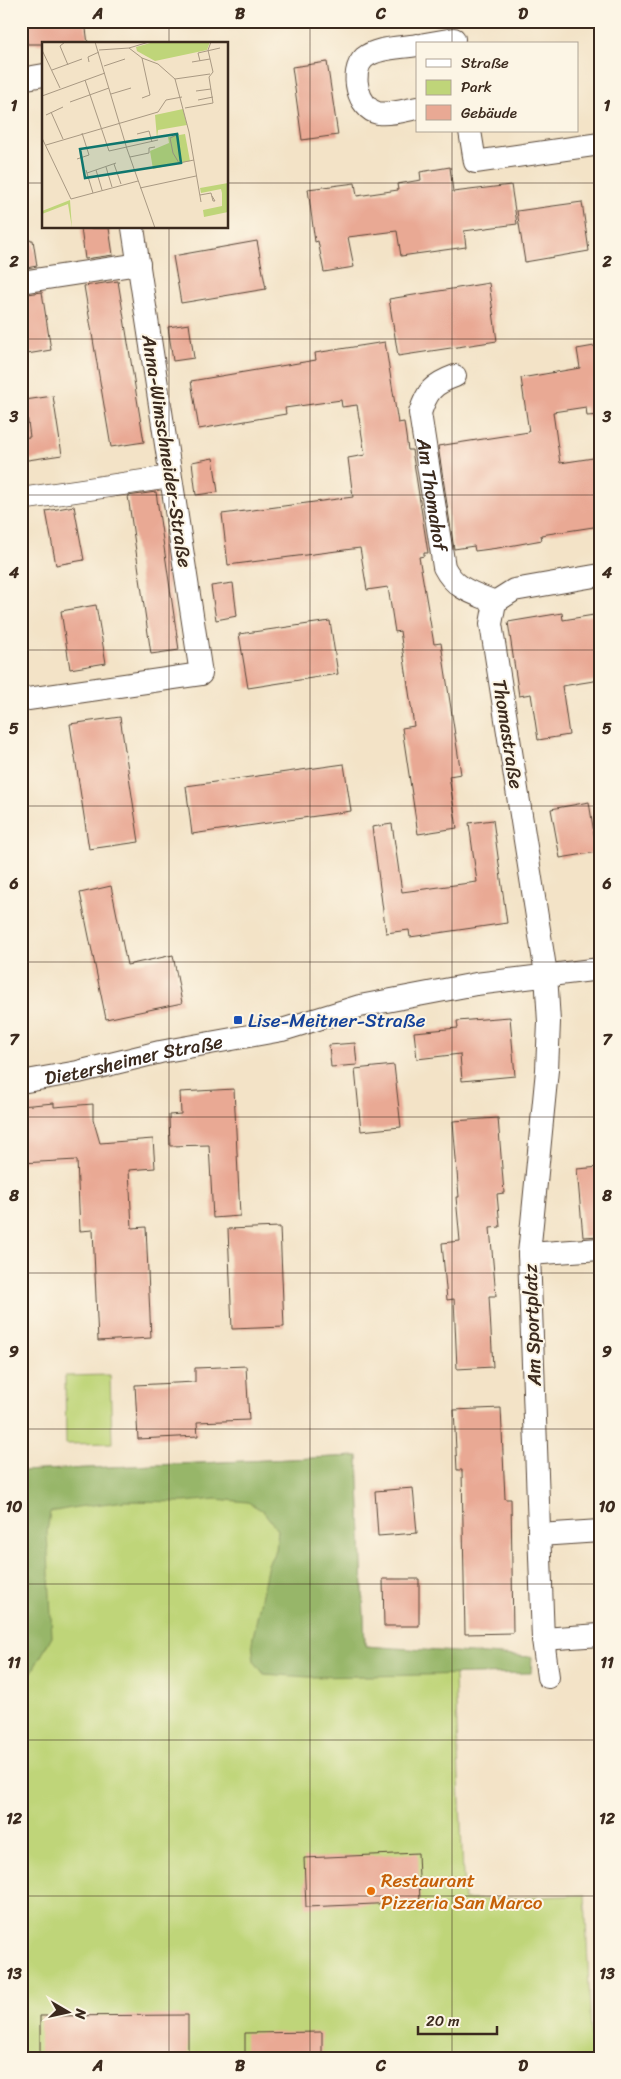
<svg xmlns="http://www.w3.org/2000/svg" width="621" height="2079" font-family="Sriracha,sans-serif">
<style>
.green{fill:#bfd579;stroke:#7d804c}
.forest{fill:#97b669;stroke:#697044}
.building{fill:#e9a994}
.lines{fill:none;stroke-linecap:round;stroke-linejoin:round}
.street-casing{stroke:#574637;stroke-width:24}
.street{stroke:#fff;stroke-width:22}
.grid{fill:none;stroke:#3b2a1e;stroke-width:1;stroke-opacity:0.55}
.transit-dot{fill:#1a4fb4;stroke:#fcf5e5;stroke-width:2}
.food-dot{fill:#e8710a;stroke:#fcf5e5;stroke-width:2}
.labels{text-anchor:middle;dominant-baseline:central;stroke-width:4;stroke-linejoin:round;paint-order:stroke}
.street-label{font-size:19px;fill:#3b2a1e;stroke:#fcf5e5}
.transit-label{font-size:19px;fill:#164399;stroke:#fcf5e5;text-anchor:start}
.food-label{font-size:19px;fill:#c56008;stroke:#fcf5e5;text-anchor:start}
.inset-road{fill:none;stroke:#a99983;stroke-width:1}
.view{fill:#0f766e;fill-opacity:0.15;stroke:#0f766e;stroke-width:2.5}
.inset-edge{fill:none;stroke:#3b2a1e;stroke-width:2.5}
.neatline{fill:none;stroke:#3b2a1e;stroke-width:2}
.grid-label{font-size:16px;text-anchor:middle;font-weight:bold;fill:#3b2a1e}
</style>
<rect width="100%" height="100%" fill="#fcf5e5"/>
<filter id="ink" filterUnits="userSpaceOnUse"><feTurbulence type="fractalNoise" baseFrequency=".02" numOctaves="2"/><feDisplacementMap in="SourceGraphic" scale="10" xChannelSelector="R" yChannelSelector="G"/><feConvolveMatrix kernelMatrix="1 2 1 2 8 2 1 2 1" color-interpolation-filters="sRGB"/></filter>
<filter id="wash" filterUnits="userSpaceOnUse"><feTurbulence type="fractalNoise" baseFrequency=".0096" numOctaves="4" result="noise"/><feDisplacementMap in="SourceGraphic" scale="20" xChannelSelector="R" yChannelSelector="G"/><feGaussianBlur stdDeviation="1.12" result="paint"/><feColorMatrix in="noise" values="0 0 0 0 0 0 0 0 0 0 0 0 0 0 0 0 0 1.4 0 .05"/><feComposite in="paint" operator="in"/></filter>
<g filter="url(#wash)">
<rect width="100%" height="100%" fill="#f3e3c7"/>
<!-- green -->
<path class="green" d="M110 1375 112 1443 66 1444 65 1376Z
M358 1456 365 1646 454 1653 464 1900 585 1895 592 2058H21V1471Z"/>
<!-- forest -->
<path class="forest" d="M358 1456 365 1646 532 1657 531 1673 309 1677 264 1674 254 1661 252 1642 268 1564 276 1550 278 1530 263 1511 248 1502 216 1499 184 1502 125 1501 77 1507 50 1512 47 1532 52 1637 30 1675 21 1741V1471Z"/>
<g id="blocks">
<!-- building -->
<path class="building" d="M25 21H85L88 44H27Z
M327 62 338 135 302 140 292 67Z
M450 167 453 192 511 185 517 224 464 231 466 247 401 256 397 231 348 237 354 267 324 272 318 241 315 242 308 189 355 183 357 196 398 190 397 184 421 180 420 172Z
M582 202 589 251 525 262 517 211Z
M81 228H109L113 255 85 259Z
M33 240 37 266 21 269V241Z
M257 241 266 289 181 303 173 256Z
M118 281 144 442 111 447 84 286Z
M489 283 497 341 398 356 389 299Z
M42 292 51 350 21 355V295Z
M189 324 194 358 173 361 168 327Z
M385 342 398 423 404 422 408 450H412L428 553H424V556L419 557 434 644 441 643 461 774 449 776 457 828 418 834 402 728 414 726 400 631 395 632 388 587 367 590 360 548 228 565 222 514 353 497 348 458 365 455 357 405 342 407 341 400 285 408 286 414 199 429 191 381 316 360 315 353Z
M600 345V415L587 416 586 407 553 412 560 463 600 457V526L541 535 542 540 498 548 475 551 474 546 454 549 438 446 529 432 521 378 580 368 577 349Z
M53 396 62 455 21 461V438L30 437 25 400Z
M213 458 218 492 196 495 192 462Z
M156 492 179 650 151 654 128 496Z
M74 506 84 560 56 565 46 511Z
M233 583 237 616 216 620 211 586Z
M96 605 106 663 70 669 61 611Z
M562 613 563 620 600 614V680L562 686 569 735 538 740 531 694 519 696 508 622Z
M330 621 338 674 248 688 239 634Z
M120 717 139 842 89 849 70 724Z
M344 764 351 811 192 834 186 786Z
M589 802 597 852 560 858 551 809Z
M493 820 507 923 410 937 409 930 386 933 372 827 392 824 402 892 477 882 469 823Z
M111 886 127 965 173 955 182 1003 106 1019 80 893Z
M510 1017 515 1076 462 1081 460 1054 417 1059 414 1032 458 1028 457 1021Z
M355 1043 357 1065 331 1067 329 1045Z
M394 1065 401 1127 361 1131 355 1069Z
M234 1089 240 1216 213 1218 209 1145 170 1146 169 1115 181 1114 180 1092Z
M54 1103V1107L93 1104V1119L100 1143 153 1139 155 1168 129 1170 132 1228 146 1227 151 1338 98 1341 93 1230 80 1231 77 1160 21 1163V1106Z
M498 1118 504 1193 497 1194 500 1227 490 1228 496 1296H489L493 1367 457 1369 454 1299 447 1300 442 1243 460 1241 456 1197H459L453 1121Z
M600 1167V1236L583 1237 577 1169Z
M280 1227 284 1327 232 1329 228 1229Z
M246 1366 249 1420 197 1422 198 1436 138 1439 135 1385 195 1382V1368Z
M501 1408 505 1499H511L513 1633 465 1634 462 1470H457L454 1410Z
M413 1488 417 1533 378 1536 375 1491Z
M383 1579H419V1626H384Z
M418 1853 420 1902 306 1907 304 1858Z
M188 2015V2058H40V2016Z
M322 2032V2058H245V2033Z"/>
</g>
</g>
<g filter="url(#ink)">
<use href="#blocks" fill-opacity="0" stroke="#574637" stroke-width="1"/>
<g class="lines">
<defs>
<g id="street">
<path d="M425 44 454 39"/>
<path d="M417 45C402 48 377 47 364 58 349 72 358 109 378 113 390 115 406 110 417 108"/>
<path d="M21 79 44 75"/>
<path d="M470 131 475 162 600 144"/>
<path d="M21 282 139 264"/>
<path id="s1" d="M455 376C433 384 427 391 420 413L444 567C455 589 473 593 495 602"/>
<path d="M21 499 170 477"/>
<path d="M21 700 201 674 133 228"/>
<path id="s2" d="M21 1082 78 1072 160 1052 282 1030 360 1006 476 984 600 969"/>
<path d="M529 1254 600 1249"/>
<path d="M539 1535 600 1531"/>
<path d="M543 1639 600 1635"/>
<path d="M548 1677 543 1639 529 1254 547 1070 549 1022 546 974 491 624 495 602 514 590 600 575"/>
</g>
</defs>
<!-- street casing -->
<use href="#street" class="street-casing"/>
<!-- street -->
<use href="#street" class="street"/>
</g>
</g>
<!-- grid -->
<path class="grid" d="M169 21V44M310 21V2058M452 21V44M452 131V2058M21 183H44M228 183H600M169 228V2058M21 339H600M21 495H600M21 650H600M21 806H600M21 962H600M21 1117H600M21 1273H600M21 1429H600M21 1584H600M21 1740H600M21 1896H600"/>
<!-- markers -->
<rect class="transit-dot" x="233" y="1015" width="10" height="10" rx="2.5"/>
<circle class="food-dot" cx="371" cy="1891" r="5"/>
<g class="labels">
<!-- street labels -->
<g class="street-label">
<text transform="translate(167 451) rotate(81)">Anna-Wimschneider-Straße</text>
<text stroke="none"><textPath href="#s1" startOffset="136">Am Thomahof</textPath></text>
<text transform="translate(508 734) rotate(81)">Thomastraße</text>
<text stroke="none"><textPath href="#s2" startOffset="115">Dietersheimer Straße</textPath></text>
<text transform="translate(532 1325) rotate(-92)">Am Sportplatz</text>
</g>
<!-- transit labels -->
<g class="transit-label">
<text x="248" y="1020">Lise-Meitner-Straße</text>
</g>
<!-- food labels -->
<g class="food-label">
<text x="381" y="1880">Restaurant<tspan x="381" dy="22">Pizzeria San Marco</tspan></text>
</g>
</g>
<!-- overview -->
<g transform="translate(42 42)">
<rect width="186" height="186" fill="#f3e3c7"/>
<path d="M112 0H168L165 8 113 19 95 9 94 5ZM141 67 145 83 116 88 115 96 113 73ZM143 92 148 119 111 127 108 109 127 101 126 95ZM186 141V170L162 175 161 168 180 164V151L179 147 159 151 158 146ZM28 158 30 186 26 162 0 172V169Z" fill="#bfd579"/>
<path class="inset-road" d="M23 0 18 4 26 23M53 0 85 107 113 186M87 6 107 0M0 8 18 46M57 8 87 6 100 16 116 22 133 37 147 90 159 160M158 19 156 11 178 6M47 20 46 15 57 10M150 20 168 17M62 24 83 17M10 28 40 17M133 37 168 32M43 38 67 109 116 98M154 49 169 47M69 52 89 46M0 54 63 31M100 56 108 53 100 16M156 58 171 55M28 60 67 46M143 66 171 61 167 35 171 30 166 8 169 0M9 70 21 97M4 73 21 65M95 92 107 89 110 100M137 92 128 96 131 111 137 121 152 118M0 96 29 157 96 139M4 103 116 70 124 58 140 55M88 115 107 111V106L113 105M35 117 47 113 40 91M72 122 79 142M64 125 70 145M44 128 51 151M54 128 60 148M45 131 74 121M98 146 154 134M158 153 169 151 171 159H173L170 154"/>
<path class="view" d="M135 92 139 121 43 136 38 107Z"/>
<rect width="186" height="186" class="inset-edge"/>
</g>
<!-- margin -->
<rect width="621" height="2079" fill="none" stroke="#fcf5e5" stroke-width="55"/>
<!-- legend -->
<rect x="416" y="42" width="162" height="90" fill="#fcf5e5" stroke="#afa495"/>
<rect x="426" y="59" width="25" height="8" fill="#ffffff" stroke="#afa495"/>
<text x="461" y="68" font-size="15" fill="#3b2a1e">Straße</text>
<rect x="426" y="80" width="25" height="15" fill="#bfd579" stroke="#afa495"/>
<text x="461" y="92" font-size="15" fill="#3b2a1e">Park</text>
<rect x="426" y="105" width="25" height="15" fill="#e9a994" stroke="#afa495"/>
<text x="461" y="118" font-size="15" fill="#3b2a1e">Gebäude</text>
<!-- north arrow -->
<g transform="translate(68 2012) rotate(99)" stroke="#fcf5e5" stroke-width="4" paint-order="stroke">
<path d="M0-4L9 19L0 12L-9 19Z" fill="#3b2a1e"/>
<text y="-8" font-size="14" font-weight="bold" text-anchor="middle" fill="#3b2a1e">N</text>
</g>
<!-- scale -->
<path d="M418 2026v8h79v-8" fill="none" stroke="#3b2a1e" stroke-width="2.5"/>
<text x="426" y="2026" font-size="15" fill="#3b2a1e" stroke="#fcf5e5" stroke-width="4" paint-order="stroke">20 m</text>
<rect x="28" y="28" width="566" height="2024" class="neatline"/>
<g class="grid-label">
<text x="98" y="19">A</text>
<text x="240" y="19">B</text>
<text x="381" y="19">C</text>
<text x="523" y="19">D</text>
<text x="14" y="111">1</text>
<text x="607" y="111">1</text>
<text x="14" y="267">2</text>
<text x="607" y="267">2</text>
<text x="14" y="422">3</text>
<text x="607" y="422">3</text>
<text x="14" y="578">4</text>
<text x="607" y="578">4</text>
<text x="14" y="734">5</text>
<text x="607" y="734">5</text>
<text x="14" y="889">6</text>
<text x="607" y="889">6</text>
<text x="14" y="1045">7</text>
<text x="607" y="1045">7</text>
<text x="14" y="1201">8</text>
<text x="607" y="1201">8</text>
<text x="14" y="1357">9</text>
<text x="607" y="1357">9</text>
<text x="14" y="1512">10</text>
<text x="607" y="1512">10</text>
<text x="14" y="1668">11</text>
<text x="607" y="1668">11</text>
<text x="14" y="1824">12</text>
<text x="607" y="1824">12</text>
<text x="14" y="1979">13</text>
<text x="607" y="1979">13</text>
<text x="98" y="2071">A</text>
<text x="240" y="2071">B</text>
<text x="381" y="2071">C</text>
<text x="523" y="2071">D</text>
</g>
</svg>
